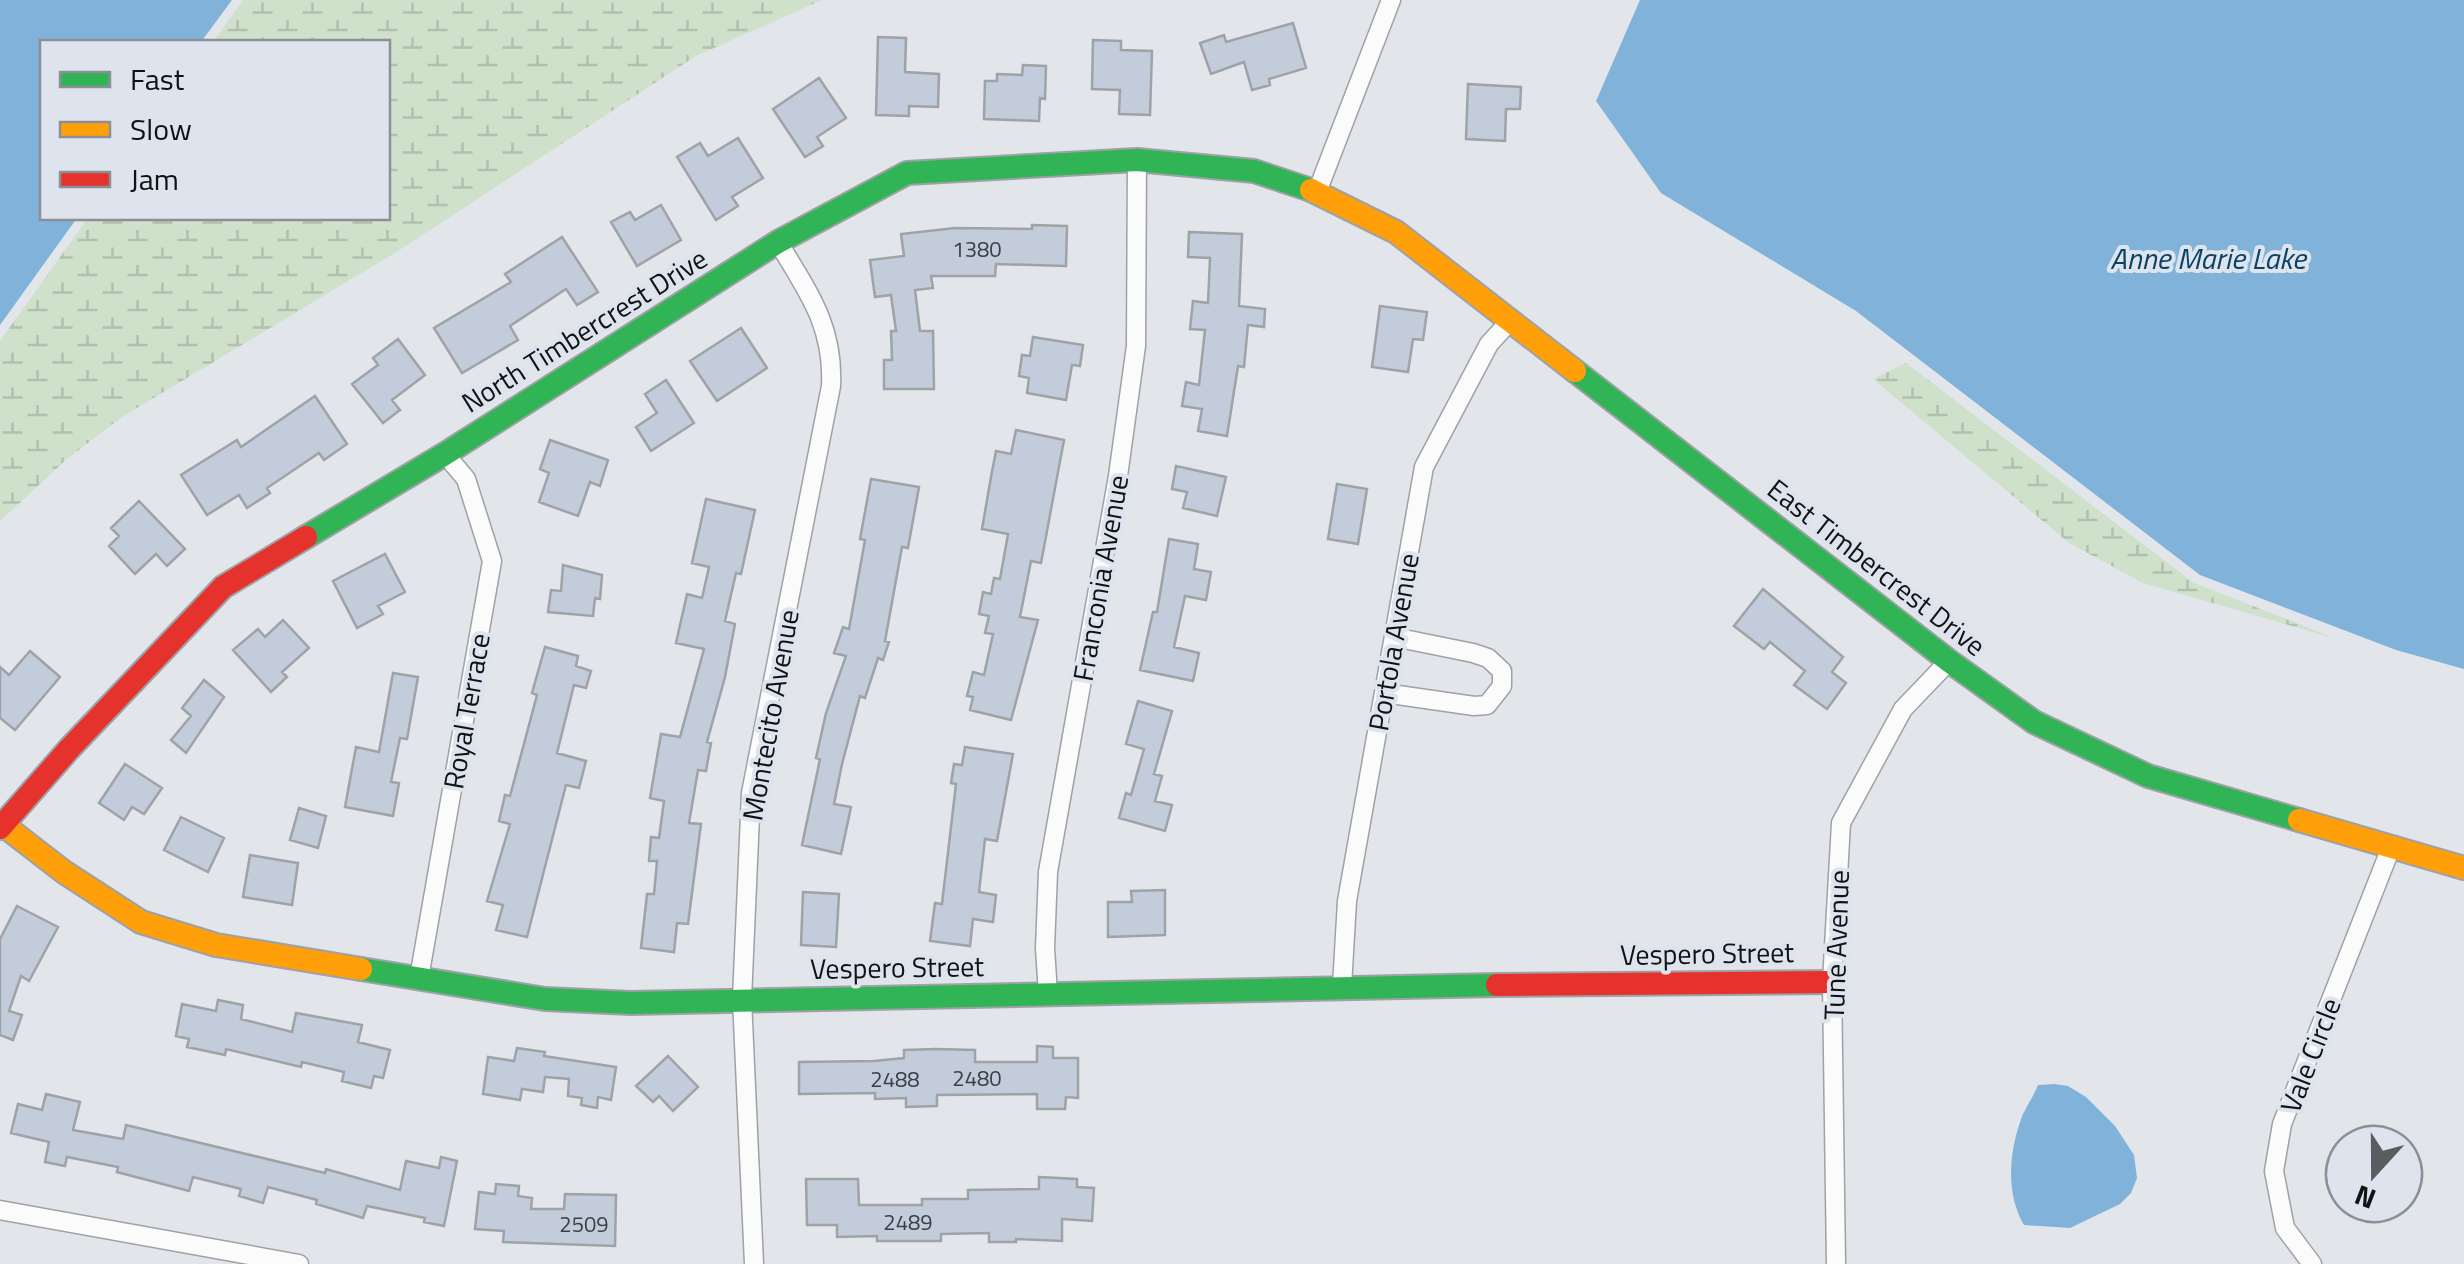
<svg xmlns="http://www.w3.org/2000/svg" width="2464" height="1264" font-family="'Titillium Web',sans-serif">
<style>
.wetland{fill:url(#wetland-marsh)}
.water{fill:#81b3da}
.building{fill:#c2ccdb;stroke:#a0a2a6;stroke-width:2.5}
.lines{fill:none;stroke-linecap:round;stroke-linejoin:round}
.street-casing{stroke:#9ea1a5;stroke-width:21}
.fast-casing{stroke:#9ea1a5;stroke-width:26}
.slow-casing{stroke:#9ea1a5;stroke-width:26}
.jam-casing{stroke:#9ea1a5;stroke-width:26}
.street{stroke:#fbfbfc;stroke-width:18}
.fast{stroke:#30b455;stroke-width:22}
.slow{stroke:#ff9f0a;stroke-width:22}
.jam{stroke:#e5322d;stroke-width:22}
.labels{text-anchor:middle;dominant-baseline:central;stroke-width:8;stroke-linejoin:round;paint-order:stroke}
.number-label{font-size:22px;fill:#3c4046}
.street-label{font-size:28px;fill:#101214;stroke:#dee4ed}
.water-label{font-size:30px;font-style:italic;fill:#0b4367;stroke:#dee4ed}
</style>
<defs>
<pattern id="wetland-marsh" width="20" height="14" patternUnits="userSpaceOnUse" patternTransform="scale(2.5)"><rect width="20" height="14" fill="#d0e1cb"/><path d="M1 5h8M5 5V1M11 12h8M15 12V8" fill="none" stroke="#b2c0ad"/></pattern>
</defs>
<rect width="100%" height="100%" fill="#e2e5ea"/>
<!-- wetland -->
<path class="wetland" d="M243 0H822L696 56 395 253 122 417 67 459 0 521V341L88 218H388V42H213Z
M1906 363 2194 583 2337 639 2143 583 2069 543 1873 379Z"/>
<!-- water -->
<path class="water" d="M0 0H232L201 42H42V218H77L0 325Z
M1640 0H2464V669L2396 650 2200 575 1856 311 1661 193 1596 101Z
M2054 1084 2068 1086 2086 1097 2115 1126 2134 1155 2137 1178 2131 1193 2120 1204 2070 1228 2024 1225C2005 1193 2009 1149 2023 1114 2028 1104 2034 1095 2038 1085Z"/>
<!-- building -->
<path class="building" d="M1293 23 1306 68 1269 79 1270 85 1252 90 1244 62 1211 74 1200 43 1224 35 1226 42Z
M878 37 906 38 905 72 939 74 938 107 909 106V116L876 115Z
M1093 40 1121 41V50L1152 51 1150 115 1119 114 1120 90 1092 89Z
M1023 65 1046 66 1045 99 1040 98 1039 121 984 119 985 81H997V74L1022 75Z
M819 78 846 118 817 137 823 146 805 157 773 109Z
M1468 84 1521 87 1520 109H1506L1505 141 1466 139Z
M738 138 763 178 732 197 738 206 716 220 677 157 700 143 708 156Z
M661 205 681 240 637 266 611 222 630 212 635 220Z
M1032 225 1067 226 1066 266 996 264 995 276H931L933 288 915 290 920 331H933L934 389H884V360H892L891 331H896L891 295 875 297 870 260 904 256 901 234 955 228 1032 229Z
M1189 232 1242 234 1239 306 1265 309 1264 327 1248 325 1244 367 1238 366 1227 436 1198 431 1202 409 1182 406 1186 382 1199 385 1205 330 1190 329 1193 301 1208 303 1210 258 1188 257Z
M562 237 598 292 577 305 566 289 510 326 518 340 462 373 434 328 511 282 505 274Z
M1380 306 1427 312 1423 340 1413 339 1408 372 1372 367Z
M741 328 767 368 717 401 690 361Z
M1033 337 1083 345 1080 366 1072 365 1066 400 1027 393 1029 378 1019 376 1022 355 1030 356Z
M398 339 425 375 392 400 400 410 383 423 352 384 378 365 373 358Z
M666 380 694 423 651 451 636 427 657 413 645 394Z
M315 396 347 444 324 460 319 453 267 488 270 493 247 508 239 495 207 515 181 475 237 440 241 447Z
M1016 430 1064 440 1041 563 1031 561 1020 617 1038 620 1011 720 970 710 973 697 967 696 973 672 984 675 993 634 985 633 989 616 979 614 983 592 991 594 994 578 1000 579 1008 534 982 529 991 477 996 451 1011 454Z
M550 440 608 460 600 486 590 482 578 516 539 502 549 473 540 469Z
M1176 466 1226 477 1217 516 1183 508 1187 492 1172 489Z
M871 479 919 487 908 548 902 547 885 641 889 642 883 660 878 658 865 698 860 696 842 764 834 804 851 807 841 854 802 845 820 759 816 758 826 713 846 656 834 653 843 627 849 629 865 540 860 539Z
M1337 484 1367 489 1358 544 1328 539Z
M706 499 755 510 741 574 736 573 725 621 735 624 725 677 707 742 711 743 706 771 698 770 689 823 701 824 688 924 677 923 674 952 641 948 647 894H654L657 861H649L651 837 659 838 664 801 650 798 661 734 680 737 704 649 676 643 687 594 702 598 709 567 692 563Z
M139 501 185 549 167 566 156 554 135 574 109 546 119 536 111 528Z
M1169 539 1198 544 1194 569 1211 572 1206 600 1185 596 1174 647 1199 653 1193 681 1140 670 1153 612H1157Z
M385 554 405 592 378 606 383 614 357 628 333 581Z
M563 565 602 575 600 599 595 598 593 616 548 612 551 590 561 591Z
M1763 589 1843 657 1832 672 1846 683 1827 709 1794 685 1805 671 1770 642 1764 649 1734 626Z
M283 620 309 648 282 672 287 677 271 692 233 650 258 629 265 637Z
M545 647 578 656 576 666 591 671 586 688 574 685 557 753 586 761 579 788 566 785 527 937 496 930 503 905 487 901 510 824 499 821 505 795 510 796 537 695 532 693Z
M30 651 60 677 15 730 0 718V667L9 675Z
M393 673 418 677 407 739 400 738 391 782 399 783 393 816 345 807 356 747 379 752Z
M204 680 224 697 186 753 171 740 191 716 182 708Z
M1138 701 1172 711 1154 774 1162 776 1155 801 1172 805 1165 831 1119 818 1126 793 1131 795 1144 749 1126 744Z
M965 747 1013 754 997 841 985 839 979 892 996 895 993 922 973 919 970 946 930 941 935 903 942 904 956 784 951 783 954 764 962 765Z
M125 764 162 788 144 814 132 807 124 820 99 803Z
M299 808 326 816 318 848 290 840Z
M181 817 224 838 208 872 164 850Z
M250 855 298 863 292 905 243 897Z
M1165 890V935L1108 937V902H1132L1131 891Z
M803 892 839 894 836 947 801 945Z
M17 906 58 927 29 981 21 976 9 1011 22 1015 13 1040 0 1035V939Z
M218 1000 243 1005 241 1019 292 1032 296 1013 362 1025 358 1042 390 1050 383 1078 374 1076 371 1088 342 1081 344 1072 302 1062 301 1067 226 1049 225 1055 187 1047 189 1039 176 1036 182 1004 216 1011Z
M1037 1046 1053 1047V1058H1078V1098L1066 1097 1065 1109H1037V1094L937 1095V1106L906 1107V1098L875 1099V1093L799 1094V1062L874 1061 904 1058V1050L936 1049 975 1050V1062H1037Z
M517 1048 545 1052 544 1056 616 1067 611 1100 598 1097 597 1108 581 1105 582 1098 568 1096 569 1079 545 1077 543 1092 522 1089 520 1100 483 1094 488 1057 514 1061Z
M668 1056 698 1087 673 1111 659 1096 653 1102 636 1086Z
M46 1094 80 1102 73 1130 123 1139 126 1125 325 1173 326 1169 400 1190 406 1161 439 1168 441 1157 457 1161 444 1226 424 1222 425 1218 367 1206 363 1218 316 1204 317 1200 268 1187 263 1203 239 1196 241 1189 193 1177 189 1191 117 1172 118 1167 67 1157 65 1166 45 1162 49 1142 11 1133 18 1104 42 1110Z
M1039 1177 1077 1179V1187L1094 1188 1092 1221 1062 1219V1241L1016 1239V1242H989V1233L941 1234V1241H877V1236L837 1237V1225H807L806 1179H858L859 1205H922V1199H968V1190L1039 1189Z
M496 1184 519 1186 518 1196 532 1198 531 1209H564L565 1194 616 1195 615 1246 503 1242 504 1231 475 1229 479 1192 495 1194Z"/>
<g class="lines">
<defs>
<path id="street" d="M1317 192 1391 0
M1384 693 1474 706 1487 705 1502 686V671L1488 658 1473 653 1394 637
M419 978 492 561 466 479 445 454
M1342 986 1347 901 1424 467 1489 344 1510 321
M1048 994 1045 948 1048 872 1118 476 1136 346 1137 160
M0 1210 299 1264
M754 1264 742 999 751 793 831 386C834 326 808 292 778 242
M1836 1264 1832 982 1841 823 1903 709 1949 661
M2312 1264 2285 1228 2274 1171 2282 1124 2392 845"/>
<path id="fast" d="M1575 371 1949 661 2034 722 2148 776 2299 820
M306 537 445 454 778 242 907 173 1137 160 1254 171 1311 190
M361 969 545 999 631 1003 1497 985"/>
<path id="slow" d="M1311 190 1396 232 1575 371
M2299 820 2464 868
M2 824 64 872 141 922 216 945 361 969"/>
<path id="jam" d="M0 828 69 749 223 587 306 537
M1497 985 1832 982"/>
</defs>
<!-- street casing -->
<use href="#street" class="street-casing"/>
<!-- fast casing -->
<use href="#fast" class="fast-casing"/>
<!-- slow casing -->
<use href="#slow" class="slow-casing"/>
<!-- jam casing -->
<use href="#jam" class="jam-casing"/>
<!-- street -->
<use href="#street" class="street"/>
<!-- fast -->
<use href="#fast" class="fast"/>
<!-- slow -->
<use href="#slow" class="slow"/>
<!-- jam -->
<use href="#jam" class="jam"/>
</g>
<g class="labels">
<!-- number labels -->
<g class="number-label">
<text x="977" y="249">1380</text>
<text x="977" y="1078">2480</text>
<text x="895" y="1079">2488</text>
<text x="908" y="1222">2489</text>
<text x="584" y="1224">2509</text>
</g>
<!-- street labels -->
<g class="street-label">
<text transform="translate(584 330) rotate(-32)">North Timbercrest Drive</text>
<text transform="translate(1877 567) rotate(38)">East Timbercrest Drive</text>
<text transform="translate(1100 578) rotate(-80)">Franconia Avenue</text>
<text transform="translate(1393 642) rotate(-80)">Portola Avenue</text>
<text transform="translate(466 711) rotate(-80)">Royal Terrace</text>
<text transform="translate(770 715) rotate(-80)">Montecito Avenue</text>
<text transform="translate(1836 945) rotate(-88)">Tune Avenue</text>
<text transform="translate(1707 953) rotate(-1)">Vespero Street</text>
<text transform="translate(897 967) rotate(-1)">Vespero Street</text>
<text transform="translate(2310 1055) rotate(-69)">Vale Circle</text>
</g>
<!-- water labels -->
<g class="water-label">
<text x="2208" y="258">Anne Marie Lake</text>
</g>
</g>
<!-- legend -->
<rect x="40" y="40" width="350" height="180" fill="#dee4ed" stroke="#8c9096" stroke-width="2.5"/>
<rect x="60" y="72" width="50" height="15" fill="#30b455" stroke="#8c9096" stroke-width="2.5"/>
<text x="130" y="90" font-size="30" fill="#101214">Fast</text>
<rect x="60" y="122" width="50" height="15" fill="#ff9f0a" stroke="#8c9096" stroke-width="2.5"/>
<text x="130" y="140" font-size="30" fill="#101214">Slow</text>
<rect x="60" y="172" width="50" height="15" fill="#e5322d" stroke="#8c9096" stroke-width="2.5"/>
<text x="130" y="190" font-size="30" fill="#101214">Jam</text>
<!-- north arrow -->
<g transform="translate(2374 1174) rotate(201)"><circle r="48" fill="#dee4ed" stroke="#8c9096" stroke-width="2.5"/>
<path d="M0-8L18 38L0 25L-18 38Z" fill="#5a5c5f"/>
<text y="-15" font-size="28" font-weight="bold" text-anchor="middle" fill="#101214">N</text>
</g>
</svg>
